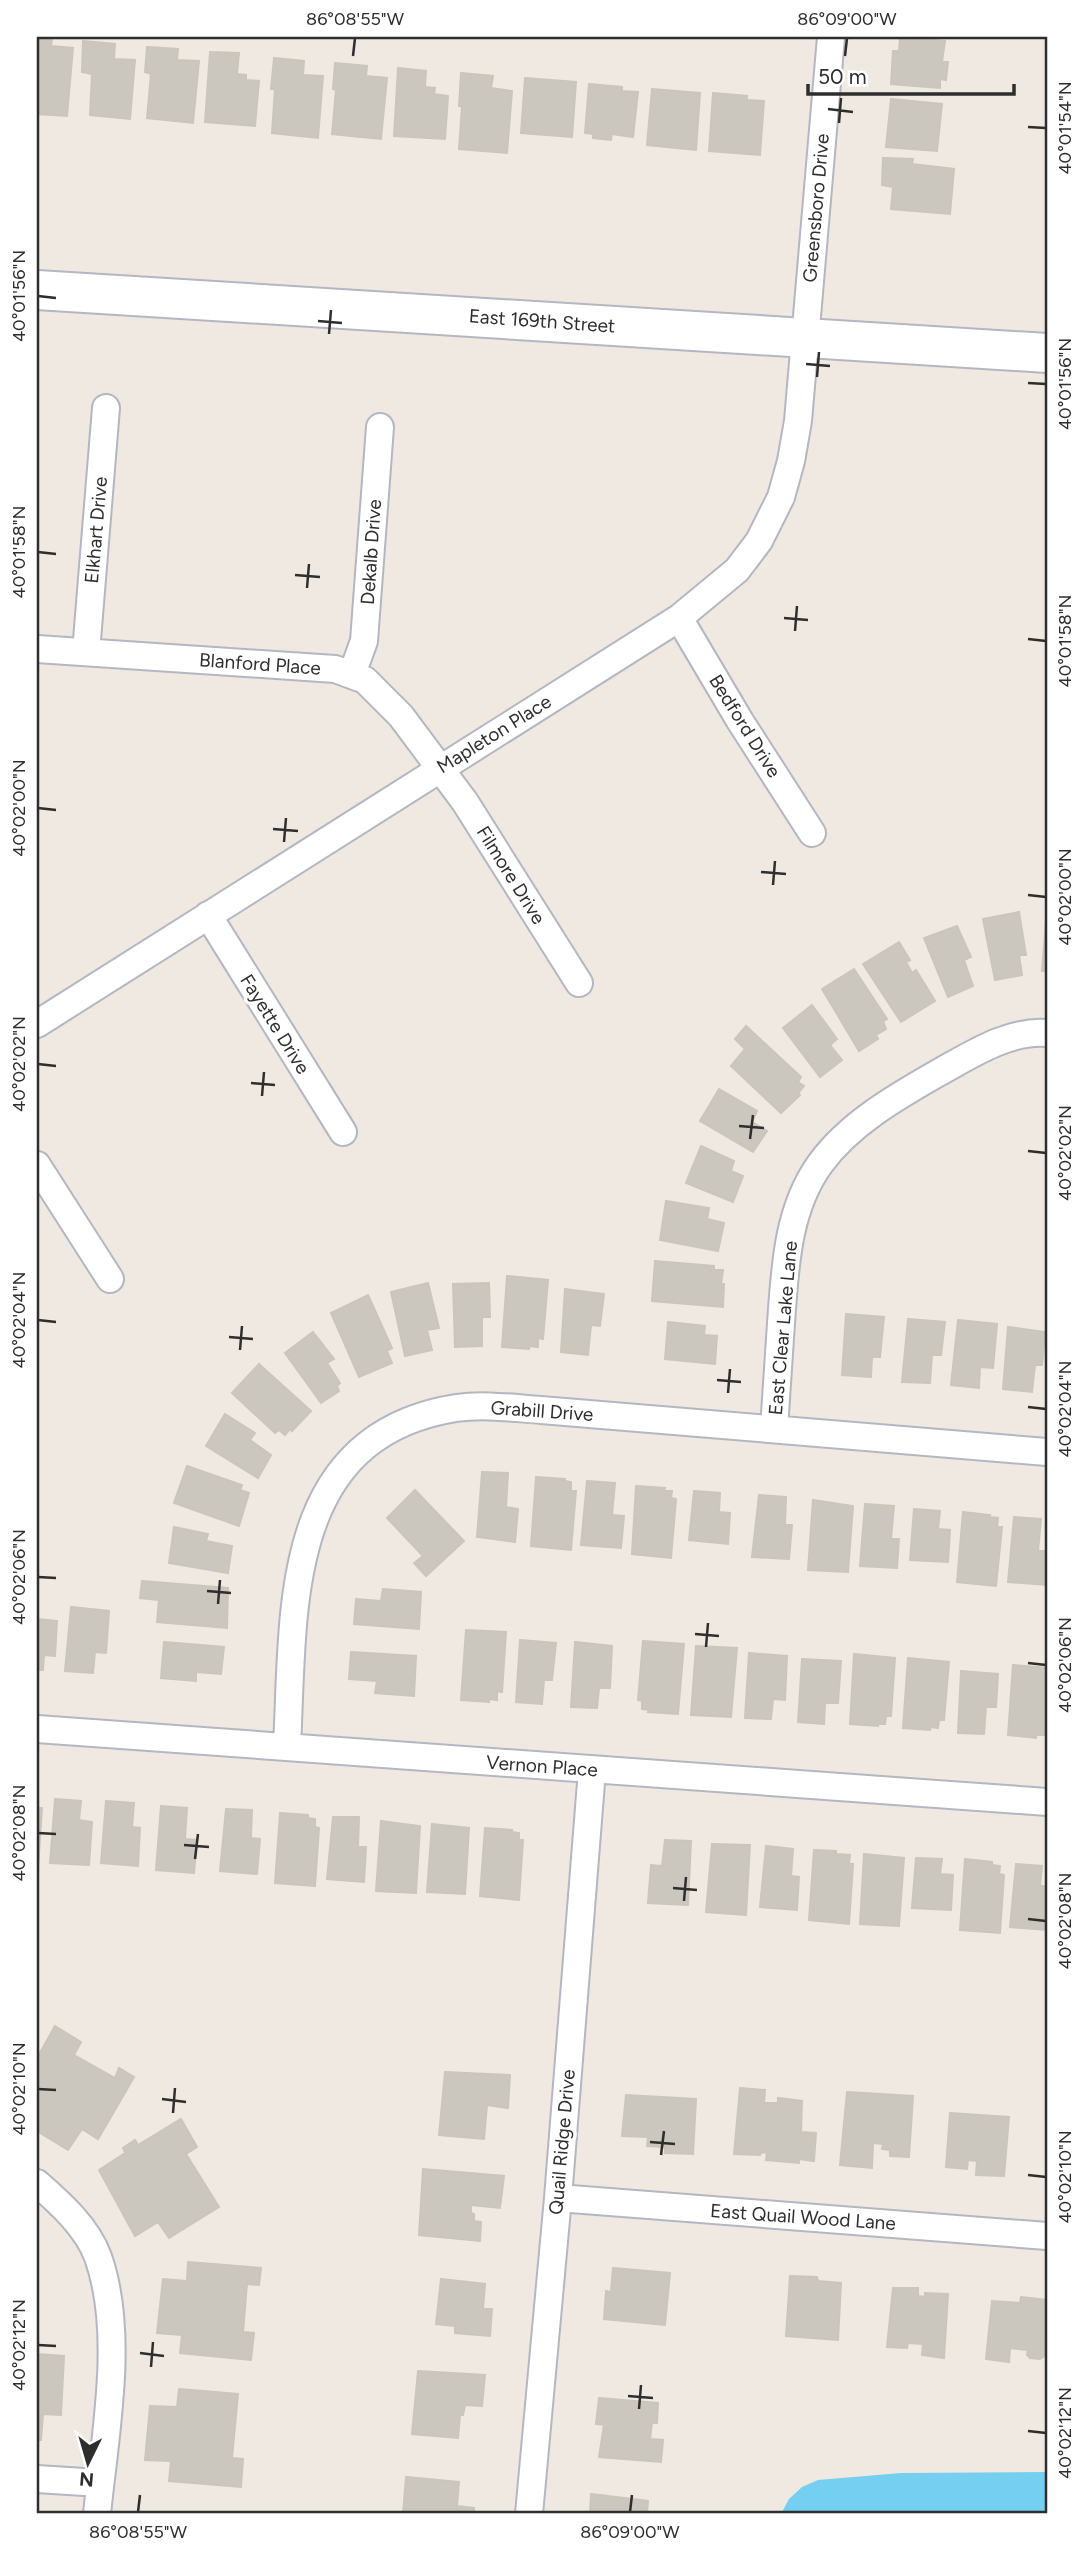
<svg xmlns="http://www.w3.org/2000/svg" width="1084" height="2551" font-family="Figtree,sans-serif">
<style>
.water{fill:#75cff0}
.building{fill:#cbc7bf;stroke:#cbc5ba;stroke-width:2}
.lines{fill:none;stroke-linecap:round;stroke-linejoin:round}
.street-casing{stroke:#b4b7c1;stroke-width:30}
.secondary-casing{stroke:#b4b7c1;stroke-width:42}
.street{stroke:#fff;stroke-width:26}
.secondary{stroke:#fff;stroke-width:38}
.ticks{fill:none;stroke:#2e2e2e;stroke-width:2.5}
.labels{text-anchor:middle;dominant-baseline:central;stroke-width:7;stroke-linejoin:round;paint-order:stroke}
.street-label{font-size:19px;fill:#2e2e2e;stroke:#fff}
.neatline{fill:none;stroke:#2e2e2e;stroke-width:2.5}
.ticks-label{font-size:18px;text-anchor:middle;fill:#2e2e2e}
</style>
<rect width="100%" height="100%" fill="#efe9e1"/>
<!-- water -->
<path class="water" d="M1047 2472V2514H781L789 2499 802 2487 818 2480 901 2473Z"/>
<!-- building -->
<path class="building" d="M37 37 52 38 51 46 73 48 67 116 37 114Z
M900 37 945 41 942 62H948L946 80 940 79V88L891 84 893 51H899Z
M83 41 115 44 114 59 135 60 130 119 90 115 92 74 82 72Z
M147 47 178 49 177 60 199 61 193 123 147 118 151 74 145 72Z
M210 52 239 53 237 74 246 75V80L259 81 255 126 205 122Z
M274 58 304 61 303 75 323 76 318 138 272 133 275 89H271Z
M335 63 367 66 366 76 387 78 381 139 332 134 336 90 333 89Z
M398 68 426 71 425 87 435 88 434 94 448 96 445 139 394 136Z
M461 73 493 76 491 88 512 91 507 153 459 149 462 106H459Z
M525 78 576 82 572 137 521 133Z
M589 84 622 87V91L638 92 633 137 612 134 611 140 593 138V134L585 133Z
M652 89 700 93 696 150 647 145Z
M713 93 747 96V100L764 101 760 155 709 151Z
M891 99 942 104 937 151 886 147Z
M883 158 913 159 912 164 954 169 950 214 891 209 893 187 882 185Z
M1047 908V971H1042Z
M1019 912 1026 955H1019L1022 975 995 980 983 919Z
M957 926 971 957 964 960 973 986 948 997 924 938Z
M899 942 910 960 906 962 912 973 916 970 935 1001 901 1022 863 964Z
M854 969 887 1019 883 1021 886 1029 876 1035 878 1039 859 1051 822 989Z
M812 1005 837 1039 830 1045 842 1060 820 1077 783 1028Z
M746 1026 801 1077 798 1082 804 1086 798 1093 800 1095 781 1113 731 1066 745 1049 735 1039Z
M719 1089 757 1111 752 1122 767 1131 753 1152 700 1121Z
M701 1146 734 1161 731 1171 743 1176 733 1202 686 1183Z
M666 1201 709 1208 707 1219 724 1223 718 1251 660 1240Z
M655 1261 714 1266V1270H723L721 1284H724L723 1307 652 1301Z
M507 1276 548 1280 543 1339 538 1338V1347L530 1346 529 1349 502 1347Z
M428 1283 439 1328 427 1330 432 1350 405 1356 391 1292Z
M489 1283 490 1317H482V1346L455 1347 453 1284Z
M565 1289 604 1294 600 1326 591 1325 588 1355 561 1352Z
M368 1295 392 1348 387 1351 392 1363 359 1377 331 1313Z
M846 1314 884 1317 880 1357H872L871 1377 842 1375Z
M908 1319 945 1322 941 1355H932L930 1383 902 1382Z
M958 1320 997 1324 993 1368 980 1367 979 1388 951 1385Z
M668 1322 705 1326 704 1335 717 1336 715 1364 665 1359Z
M1008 1327 1045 1332 1042 1365H1035L1032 1392 1003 1389Z
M313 1332 334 1359 327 1363 340 1383 337 1386 339 1391 321 1403 285 1353Z
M259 1364 311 1411 292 1431 290 1429 285 1435 279 1430 275 1433 232 1393Z
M225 1414 255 1433 250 1440 271 1455 258 1478 206 1446Z
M187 1466 242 1485 240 1490 249 1493 239 1526 174 1503Z
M482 1472 508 1473 506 1507 518 1509 515 1542 477 1537Z
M536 1477 565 1479V1481L571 1482V1491H576L571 1550 531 1546Z
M587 1481 615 1483 612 1515 624 1516 621 1548 581 1545Z
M636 1486 665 1488 664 1491H672L671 1498 676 1499 671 1558 632 1554Z
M415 1490 464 1541 426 1576 414 1563 423 1556 387 1518Z
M694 1491 720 1493 719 1512 730 1513 728 1544 689 1540Z
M759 1495 786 1497 785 1525H792L789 1559 752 1557Z
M813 1500 853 1506 848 1572 808 1570Z
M865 1504 894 1506 891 1539H899L897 1568 860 1566Z
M914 1509 940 1511 938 1529 950 1530 948 1562 910 1560Z
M963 1512 990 1515 989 1517 998 1518 997 1527H1002L996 1586 957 1582Z
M1014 1517 1041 1519 1038 1551H1047V1585L1008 1582Z
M174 1527 208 1534 206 1541 232 1546 228 1573 169 1563Z
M142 1581 228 1588 227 1628 157 1622 159 1600 140 1598Z
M383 1589 421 1592 419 1629 354 1624 356 1599 381 1601Z
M71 1607 109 1611 106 1653 95 1652 93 1673 65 1671Z
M37 1619 57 1621 55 1656 44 1655 43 1670H37Z
M466 1630 506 1632 502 1692 497 1691V1700L489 1699V1702L461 1700Z
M520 1640 556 1643 552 1680H544L542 1704 516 1702Z
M643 1641 684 1644 678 1714 648 1712 649 1710 642 1709V1701L638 1700Z
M164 1642 224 1647 221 1674 196 1672V1681L161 1678Z
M575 1642 612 1646 610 1688H599L597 1708 571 1707Z
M696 1646 737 1648 731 1717 691 1715Z
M351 1652 416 1656 414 1696 375 1693 377 1681 349 1679Z
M749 1653 787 1656 785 1700 773 1699 771 1719 745 1718Z
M854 1654 895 1658 891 1716H886L885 1724H877L878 1726 850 1724Z
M908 1658 949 1662 944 1720H939L938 1728 931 1727 930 1730 903 1728Z
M802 1659 841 1661 838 1703H825L824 1724 798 1722Z
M1013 1665 1047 1668V1727H1045L1044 1735H1036V1738L1008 1735Z
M961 1671 998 1674 996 1707H986L984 1734 958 1733Z
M55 1799 81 1801 79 1820 92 1822 89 1865 50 1863Z
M37 1800 38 1808H42L38 1868Z
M106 1801 134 1803 132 1827 140 1828 138 1866 101 1863Z
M161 1806 187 1808 185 1839 197 1840 194 1873 156 1870Z
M226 1809 252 1810 251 1838 260 1839 257 1874 220 1871Z
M280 1813 308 1815V1818L315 1819V1827L319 1828 315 1886 275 1883Z
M333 1817H359L358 1847H366L364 1882 327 1879Z
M381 1821 420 1826 416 1893 376 1891Z
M432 1824 469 1828 465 1894 427 1892Z
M485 1828 512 1830V1832L519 1833V1840H523L519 1900 480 1896Z
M665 1840 691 1841 688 1905 648 1903 651 1865 662 1866Z
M712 1844 750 1845 746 1915 706 1912Z
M766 1846 793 1849 791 1876 799 1877 797 1910 760 1907Z
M814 1850 836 1851V1854L850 1855 849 1864H853L849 1924 809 1920Z
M864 1854 904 1858 899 1926 860 1924Z
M916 1858 942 1859 940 1874 953 1875 951 1910 912 1908Z
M965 1859 992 1862V1865L1000 1866 999 1874 1004 1875 1000 1933 960 1930Z
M1016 1864 1042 1866 1040 1886H1047V1930L1010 1927Z
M55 2026 81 2042 74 2055 115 2078 119 2068 134 2077 98 2139 82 2129 68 2150 37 2131V2058Z
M445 2072 510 2075 508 2108 487 2105 484 2139 439 2135Z
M740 2088 765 2090 764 2103H778V2098L802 2101 801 2132 816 2133 814 2161 799 2159V2163L766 2160 767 2152 760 2153V2155L734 2154Z
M847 2092 913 2096 909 2157 890 2156V2150L882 2149 883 2144 873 2143 872 2168 840 2165Z
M626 2095 696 2099 693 2154 665 2153V2147L647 2146 648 2137 622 2136Z
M950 2113 1009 2117 1004 2176 976 2175 977 2161 968 2160 967 2169 946 2167Z
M181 2119 197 2147 186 2154 219 2207 169 2238 158 2222 135 2236 99 2170 125 2153 123 2148 135 2140 138 2145Z
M423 2169 504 2176 500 2208 471 2205V2213L474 2214V2221L481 2222 480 2241 419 2235Z
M188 2262 261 2268 259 2285 247 2284 243 2332 254 2333 251 2360 180 2353 182 2335 157 2333 163 2279 187 2281Z
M613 2268 670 2273 665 2325 604 2319 606 2291 611 2292Z
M790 2276 817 2277 818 2281 841 2283 838 2340 786 2336Z
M441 2279 485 2284 483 2309H492L490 2336 455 2333V2326L436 2324Z
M893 2288H918V2296L925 2297V2293L948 2294 944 2358 922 2355 923 2344 908 2343 907 2348 887 2347Z
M1021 2297 1047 2300 1045 2356 1040 2359 1030 2358 1027 2355 1028 2350 1010 2348 1009 2362 986 2359 992 2301 1020 2303Z
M37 2354 64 2356 61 2415 43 2414 41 2440H37Z
M418 2371 485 2375 482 2406 465 2405 463 2415H460L458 2438 412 2434Z
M179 2389 238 2394 232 2458 243 2459 241 2487 169 2481 171 2461 145 2460 150 2406 177 2407Z
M599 2398 658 2403 657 2423H652L650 2439 663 2440 661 2462 599 2457 604 2425 596 2424Z
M406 2477 459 2482 457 2506 474 2508V2514H403Z
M591 2494 648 2501 647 2514H590Z"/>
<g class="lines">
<defs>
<path id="street" d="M679 618 740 721 812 833
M37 649 335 669 365 680 401 716 465 802 579 983
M86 652 106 408
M352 674 364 641 380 427
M208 915 343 1132
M37 1024 679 618 737 570 759 541 781 497 791 461 798 421 831 37
M37 1165 110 1279
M774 1429C776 1394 779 1358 781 1323 785 1268 787 1210 820 1164 849 1124 896 1097 938 1073 971 1055 1008 1030 1047 1033
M37 1729 1047 1802
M287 1747C294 1611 281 1436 456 1408 484 1404 513 1408 541 1410L1047 1452
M37 2183C60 2203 87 2227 98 2257 125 2333 105 2435 97 2514
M558 2198 1047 2236
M37 2479 100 2483
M529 2514 558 2198 592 1770"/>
<path id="secondary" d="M37 290 1047 353"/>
</defs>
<!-- street casing -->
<use href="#street" class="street-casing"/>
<!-- secondary casing -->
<use href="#secondary" class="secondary-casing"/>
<!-- street -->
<use href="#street" class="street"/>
<!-- secondary -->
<use href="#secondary" class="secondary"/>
</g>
<!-- ticks -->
<path class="ticks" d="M353 56 355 38M845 56 847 38M828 109 853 112M839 123 841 98M1028 127 1046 128M38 296 56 298M318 321 342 323M329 334 331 310M806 364 830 366M817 377 819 352M1028 383 1046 384M38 552 56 554M295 575 320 577M307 588 309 564M784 618 808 620M795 631 797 606M1028 639 1046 641M38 808 56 810M273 829 298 831M284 842 286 818M761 872 786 874M773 885 775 861M1028 895 1046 897M38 1064 56 1066M251 1083 275 1085M262 1096 264 1072M739 1126 764 1128M750 1139 753 1115M1028 1151 1046 1153M38 1320 56 1322M229 1337 253 1339M240 1350 242 1326M717 1380 741 1382M728 1393 730 1369M1028 1407 1046 1409M38 1577 56 1578M207 1591 231 1593M218 1604 220 1580M695 1634 719 1636M706 1647 708 1623M1028 1663 1046 1665M38 1833 56 1834M184 1845 209 1847M195 1859 198 1834M673 1888 697 1890M684 1901 686 1877M1028 1919 1046 1921M38 2089 56 2090M162 2099 186 2102M173 2113 175 2088M650 2142 675 2144M661 2155 664 2131M1028 2175 1046 2177M38 2345 56 2346M140 2353 164 2356M151 2367 153 2342M628 2396 653 2398M639 2409 641 2385M1028 2431 1046 2433M138 2512 140 2495M630 2512 632 2495"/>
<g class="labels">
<!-- street labels -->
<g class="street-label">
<text transform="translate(816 208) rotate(-85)">Greensboro Drive</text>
<text transform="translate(542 321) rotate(4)">East 169th Street</text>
<text transform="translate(96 530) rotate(-85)">Elkhart Drive</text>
<text transform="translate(371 552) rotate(-86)">Dekalb Drive</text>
<text transform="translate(260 664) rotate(4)">Blanford Place</text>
<text transform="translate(745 726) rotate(58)">Bedford Drive</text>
<text transform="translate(494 734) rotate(-32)">Mapleton Place</text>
<text transform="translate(511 875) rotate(58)">Filmore Drive</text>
<text transform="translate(275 1024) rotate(58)">Fayette Drive</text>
<text transform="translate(783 1328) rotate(-85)">East Clear Lake Lane</text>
<text transform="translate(542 1411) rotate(4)">Grabill Drive</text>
<text transform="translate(542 1766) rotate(4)">Vernon Place</text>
<text transform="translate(562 2142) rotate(-85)">Quail Ridge Drive</text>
<text transform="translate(803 2217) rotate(4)">East Quail Wood Lane</text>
</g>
</g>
<!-- border -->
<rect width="1084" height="2551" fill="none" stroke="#ffffff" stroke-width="77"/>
<!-- north arrow -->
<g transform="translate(88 2463) rotate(185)" stroke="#ffffff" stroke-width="5" paint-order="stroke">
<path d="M0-5L12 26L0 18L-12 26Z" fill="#2e2e2e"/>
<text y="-10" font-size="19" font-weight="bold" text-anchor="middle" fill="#2e2e2e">N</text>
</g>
<!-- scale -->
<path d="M808 84v10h206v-10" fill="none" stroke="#2e2e2e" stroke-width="3.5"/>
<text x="818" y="84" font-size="21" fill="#2e2e2e" stroke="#ffffff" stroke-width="5" paint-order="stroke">50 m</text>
<rect x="38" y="38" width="1008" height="2474" class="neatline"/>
<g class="ticks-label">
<text x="355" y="25">86°08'55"W</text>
<text x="847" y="25">86°09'00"W</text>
<text transform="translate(1065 128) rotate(-90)" y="6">40°01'54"N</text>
<text transform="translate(19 296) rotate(-90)" y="6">40°01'56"N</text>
<text transform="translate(1065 384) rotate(-90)" y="6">40°01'56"N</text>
<text transform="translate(19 552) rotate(-90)" y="6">40°01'58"N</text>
<text transform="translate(1065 641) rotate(-90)" y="6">40°01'58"N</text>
<text transform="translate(19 808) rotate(-90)" y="6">40°02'00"N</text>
<text transform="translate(1065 897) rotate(-90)" y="6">40°02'00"N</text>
<text transform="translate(19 1064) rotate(-90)" y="6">40°02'02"N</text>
<text transform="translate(1065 1153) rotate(-90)" y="6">40°02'02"N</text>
<text transform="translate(19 1320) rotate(-90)" y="6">40°02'04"N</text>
<text transform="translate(1065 1409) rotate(-90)" y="6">40°02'04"N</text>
<text transform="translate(19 1577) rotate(-90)" y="6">40°02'06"N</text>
<text transform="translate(1065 1665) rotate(-90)" y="6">40°02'06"N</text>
<text transform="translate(19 1833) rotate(-90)" y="6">40°02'08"N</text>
<text transform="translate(1065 1921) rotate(-90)" y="6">40°02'08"N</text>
<text transform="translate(19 2089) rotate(-90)" y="6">40°02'10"N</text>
<text transform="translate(1065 2177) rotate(-90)" y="6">40°02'10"N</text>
<text transform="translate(19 2345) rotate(-90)" y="6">40°02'12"N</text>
<text transform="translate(1065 2433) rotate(-90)" y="6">40°02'12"N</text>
<text x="138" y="2538">86°08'55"W</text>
<text x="630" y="2538">86°09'00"W</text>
</g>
</svg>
